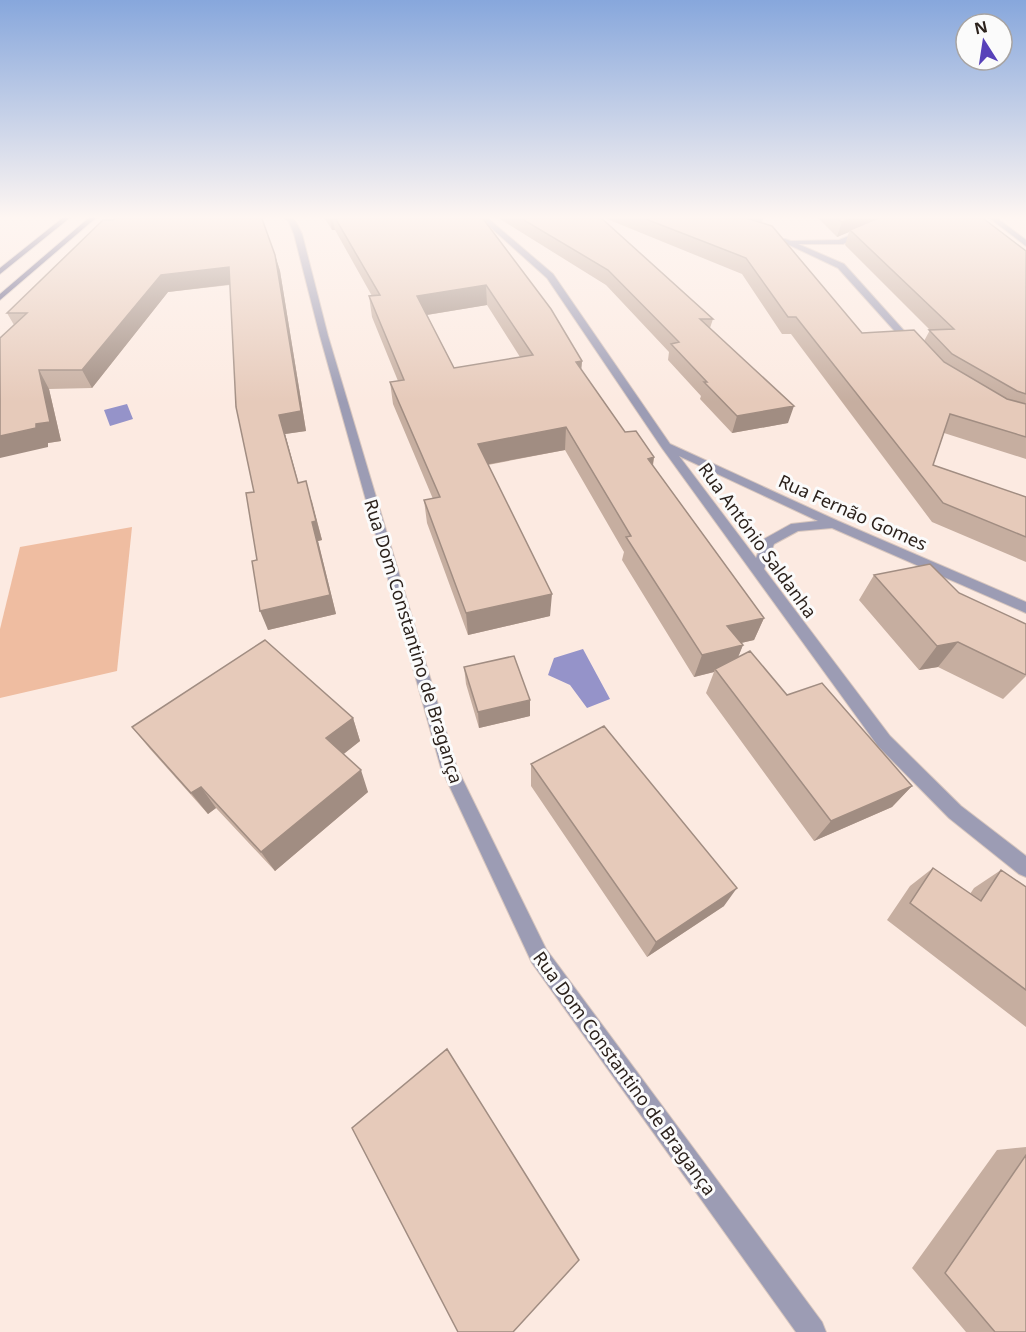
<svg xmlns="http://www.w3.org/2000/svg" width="1026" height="1332" font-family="'Noto Sans',sans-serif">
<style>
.green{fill:#efbda1}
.water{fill:#9593c9}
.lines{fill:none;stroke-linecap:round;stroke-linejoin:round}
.street-casing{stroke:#d7c6be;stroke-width:2}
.primary-casing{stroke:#d7c6be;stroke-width:2}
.street{fill:#9c9cb4;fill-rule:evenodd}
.primary{fill:#595782;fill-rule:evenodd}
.wall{fill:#c6aea0;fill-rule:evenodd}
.shaded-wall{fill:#a18d82}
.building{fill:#e6caba;stroke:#a18d82;stroke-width:1.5;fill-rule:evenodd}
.labels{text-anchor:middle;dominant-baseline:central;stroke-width:6;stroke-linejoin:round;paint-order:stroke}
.street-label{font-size:18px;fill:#2c221c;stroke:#fbfbfb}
</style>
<rect width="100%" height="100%" fill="#fceae1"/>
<!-- green -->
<path class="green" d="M132 527 117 671 0 698V629L20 547Z"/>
<!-- water -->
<path class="water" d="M127 404 133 419 110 426 104 410Z
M583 649 610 699 587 708 570 685 548 675 554 658Z"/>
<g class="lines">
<defs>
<path id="street" d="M283 216C295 216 297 224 302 234L328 336 457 768 546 949 822 1322 826 1332H796L532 963 441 768 320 336 294 234 289 222Z
M478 216H485L553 274 670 444 838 521 1026 602V613L832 528 798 531 774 544 764 569 890 736 961 806 1026 856V877L1019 874 949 818 878 746 662 448 547 278ZM679 456 818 521 791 524 764 539 756 558Z
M897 216H905L843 244H798L844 264 916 344 918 346 913 349 910 348 838 268 781 241 785 239 791 241 839 240Z
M987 216H994L1026 240V246Z"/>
<path id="primary" d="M65 216H72L0 274V268Z
M91 216H98L0 300V294Z"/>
</defs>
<!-- street casing -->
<use href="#street" class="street-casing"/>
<!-- primary casing -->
<use href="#primary" class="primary-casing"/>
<!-- street -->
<use href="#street" class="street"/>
<!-- primary -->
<use href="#primary" class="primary"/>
</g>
<!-- wall -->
<path class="wall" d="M323 216H481L582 361 581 369 625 432 654 457 653 466 764 618 754 640 741 643 743 645 738 657 787 695 912 786 892 807 814 841 706 693 714 672 694 677 622 560 624 552 565 450 488 465 550 616 468 635 427 523 424 500 433 499 393 404 390 382 398 381 372 317 369 296H372L335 230H332ZM487 305 520 357 454 368 427 315Z
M495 216H599L713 319 710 328 788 423 732 433 700 399 701 396 668 360 669 352 606 285Z
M602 216H764L762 223 862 333 924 341 930 330 845 245 849 232 837 237 816 216H980L1026 251V459L944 433 933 465 1026 497V562L932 522 791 334H782L742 274 602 217Z
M275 255 280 271 306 431 285 434 298 483 312 501 322 540 318 541 336 614 268 630 257 560 254 492 230 285 168 292 92 388 49 389 61 441 48 443V447L14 325 7 313Z
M874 575 1026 676 1003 699 938 667 919 670 859 600Z
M464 667 530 716 479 728 466 684Z
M353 718 360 741 343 754 368 792 275 871 216 808 208 814 150 749 132 727Z
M531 764 724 906 647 957 531 786Z
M933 868 970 894 974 888 1001 870 1026 887V1027L887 920 910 886Z
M1026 1147V1332H966L912 1268 997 1150Z"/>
<!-- shaded-wall -->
<path class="shaded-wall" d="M329 216H332L335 230H332Z
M859 216H894L850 230 849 232 837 237 842 222Z
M275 255 280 271 306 431 285 434 304 503 279 415Z
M229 267 234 284 168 292 92 388 82 370 161 275Z
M486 285 487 305 420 316 417 296Z
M582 361 580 383 576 362Z
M39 370 49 389 61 441 48 443V447L0 458V436Z
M794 406 788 423 732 433 737 416Z
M566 427 565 450 479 466 478 444Z
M654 457 650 480 648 459Z
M306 481 322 540 318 541 336 614 268 630 260 611 312 522Z
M552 594 550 616 468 635 466 613Z
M764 618 754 640 719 648 727 626Z
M958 642 938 667 919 670 937 646Z
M743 645 734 667 715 669 714 672 694 677 702 655Z
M530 700V716L479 728 478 712Z
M353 718 360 741 335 761 326 738Z
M361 770 368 792 275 871 261 852Z
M912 786 892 807 814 841 831 821Z
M201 787 216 808 208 814 191 793Z
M737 888 724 906 647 957 656 942Z"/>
<!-- building -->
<path class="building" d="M117 216H261L275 255 301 411 279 415 298 483 306 481 316 521 312 522 330 595 260 611 252 561 257 560 246 493 254 492 236 407 229 267 161 275 82 370H39L50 422 36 424V428L0 436V338L27 313H7L103 220H113Z
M334 216H481L551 309 582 361 576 362 625 432 636 431 654 457 648 459 764 618 727 626 743 645 702 655 626 537 631 536 566 427 478 444 552 594 466 613 424 500 440 497 390 382 404 380 369 296 380 295ZM486 285 533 355 454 368 417 296Z
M517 216H599L713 319H700L794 406 737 416 704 382H707L671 344 679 342 608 270Z
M638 216H740L772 226 862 333 914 330 944 362 1007 399 1026 404V437L950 414 933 465 1026 497V537L943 503 796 317H788L746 258Z
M835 216H859L842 222Z
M883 216H980L1026 251V394L1017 391 952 354 929 330 954 329 850 230Z
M930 564 959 593 1026 624V675L958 642 937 646 874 575Z
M265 640 353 718 326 738 361 770 261 852 201 787 191 793 132 727Z
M750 651 787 695 822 683 912 786 831 821 715 669Z
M514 656 530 700 478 712 464 667Z
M604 726 737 888 656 942 531 764Z
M933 868 981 901 1001 870 1026 887V990L910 903Z
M447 1049 579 1260 513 1332H458L352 1128Z
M1026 1155V1332H995L945 1273Z"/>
<!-- sky -->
<linearGradient id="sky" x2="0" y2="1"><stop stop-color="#87a7dc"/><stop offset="0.54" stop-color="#fef6f2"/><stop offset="1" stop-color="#fef6f2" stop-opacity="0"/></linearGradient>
<rect width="1026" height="402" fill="url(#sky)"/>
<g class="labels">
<!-- street labels -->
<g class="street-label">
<text transform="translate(853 512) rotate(24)">Rua Fernão Gomes</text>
<text transform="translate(758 540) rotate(54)">Rua António Saldanha</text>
<text transform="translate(414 641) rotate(73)">Rua Dom Constantino de Bragança</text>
<text transform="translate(625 1073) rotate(54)">Rua Dom Constantino de Bragança</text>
</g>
</g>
<!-- north arrow -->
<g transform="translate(984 42) rotate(348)"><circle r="28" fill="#fbfbfb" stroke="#a8a4a2" stroke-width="1.5"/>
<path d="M0-4.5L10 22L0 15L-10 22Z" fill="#5741b9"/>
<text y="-9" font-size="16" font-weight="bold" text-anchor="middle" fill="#2c221c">N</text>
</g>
</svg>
